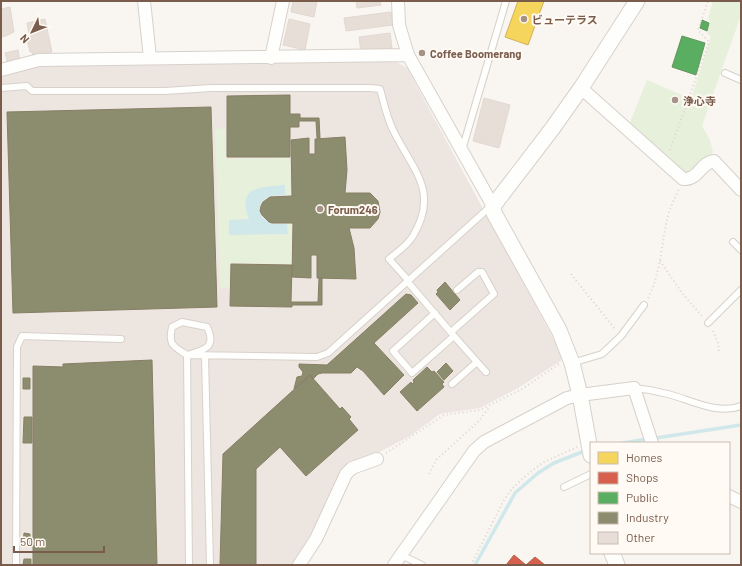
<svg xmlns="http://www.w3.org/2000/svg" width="742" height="566" font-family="Barlow,'Noto Sans JP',sans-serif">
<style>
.industrial{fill:#ede5e0}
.green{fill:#e7f0db}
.water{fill:#d0e8ea}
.homes{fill:#f6d55c;stroke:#d1b158}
.shops{fill:#d6604d;stroke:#ba5f4d}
.public{fill:#5aae61;stroke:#64955b}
.industry{fill:#8c8c6e;stroke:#877e64}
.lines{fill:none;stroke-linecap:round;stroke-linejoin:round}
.stream{stroke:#d0e8ea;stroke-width:3.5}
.building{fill:#e6ded7;stroke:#e2d8d2}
.service-casing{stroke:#d7d1cb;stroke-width:8}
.minor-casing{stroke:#d7d1cb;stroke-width:14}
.tertiary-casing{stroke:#d7d1cb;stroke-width:17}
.path{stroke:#dcd5d0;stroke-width:2;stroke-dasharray:1 3;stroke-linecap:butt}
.service{stroke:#fefefd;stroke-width:6}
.minor{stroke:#fefefd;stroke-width:12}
.tertiary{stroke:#fefefd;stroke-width:15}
.poi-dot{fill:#a69286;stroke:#fffaf3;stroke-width:1.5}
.labels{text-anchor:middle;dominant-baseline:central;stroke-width:4;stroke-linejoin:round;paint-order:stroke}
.poi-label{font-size:11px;font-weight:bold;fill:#7a5c4d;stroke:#fffaf3;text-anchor:start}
</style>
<rect width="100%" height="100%" fill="#f9f5f0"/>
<!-- industrial -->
<path class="industrial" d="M397 62 407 68 561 353 562 360 518 388 480 408 440 414 410 436 368 458 344 475 293 565H1V74L38 65 146 63Z"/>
<!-- green -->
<path class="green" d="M713 1 741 2V15L702 126 710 140 713 152 697 173 689 175 629 125 647 80 686 97 692 96 711 36 707 34 710 21 708 18Z
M225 128 226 159 290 157 291 195C276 196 262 192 259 211 267 227 277 224 292 224V264L229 263 230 288H220L215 129Z"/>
<!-- water -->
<path class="water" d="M285 185V195C271 196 262 194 259 211 265 224 274 224 287 224L288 234 229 235V220L249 219C236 186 261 187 285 185Z"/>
<!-- homes -->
<path class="homes" d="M518 1H544L528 45 505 37Z"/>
<!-- shops -->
<path class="shops" d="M514 555 526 565H506Z
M535 557 545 565H526Z"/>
<!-- public -->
<path class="public" d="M702 20 709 23 707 31 700 28Z
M682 36 705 43 696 75 672 67Z"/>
<!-- industry -->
<path class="industry" d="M290 95V114H300V118H319L320 138H317L316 121H299V127H290V157H227V96Z
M211 107 217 307 13 313 7 112Z
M345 137 347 170 345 193H370L378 201 380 212 378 219 370 228H349L354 248 356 279 317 278V255H311V278L292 277 293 223H272L269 222 262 215 260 211 261 206 263 202 270 197 292 196 291 140 309 138V154H315V139Z
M231 264 292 265 291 302H318L319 278H322V305H292V307L230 306Z
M445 282 460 300 450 310 436 294 438 292 437 290Z
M406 294 411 295 418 303 374 343 404 375 384 395 363 371 357 367 351 373H322L318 374 313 379 310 375 294 389 297 377 302 376 303 372 299 367V364L327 365Z
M152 360 157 565H33V366L63 367V364Z
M446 363 453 371 444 380 437 372Z
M427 367 432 372 434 371 444 382 442 384 444 387 417 411 400 392 411 382 412 384 414 382 413 380Z
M310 375 340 409 342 407 351 417 349 419 358 430 306 476 280 447 256 469V565H220L223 454Z
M23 378H30V389H23Z
M24 417H32V443H23Z
M24 533 30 534V546L23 545Z
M24 559H31V565H23Z"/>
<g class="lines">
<!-- stream -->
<path class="stream" d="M656 438 741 425
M623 443 647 439
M475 565 515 493 538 473 554 463 582 452"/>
</g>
<!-- building -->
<path class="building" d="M293 1H317L314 17 291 12Z
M356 1H380L381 5 357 8Z
M10 7 14 32 3 37 1 34V9Z
M391 12 393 25 346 31 344 18Z
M45 19 52 52 33 56 32 52H30L27 40 30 39 27 23Z
M289 19 310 24 305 50 283 45Z
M390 33 392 48 361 52 359 37Z
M18 50 20 61 8 64 5 53Z
M484 98 510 105 499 148 473 141Z"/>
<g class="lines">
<defs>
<path id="service" d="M725 73 741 80
M1 88 27 86 32 91H165L211 88H370L380 89C384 103 387 118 393 130 412 169 440 191 413 236 408 245 397 252 389 259L408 280
M462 150 506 1
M733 242 741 250
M407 281 454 336 412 373 393 351 435 313
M708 323 741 290
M451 332 494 294 482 272H478L457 290
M205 356 210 565
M477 362 486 372
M572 363 602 354 621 336 644 305
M452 384 477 362 454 336
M634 388C646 389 657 391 668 394 691 400 717 415 741 406
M564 487 591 474
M401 555 422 565
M16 565 17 347 22 336 121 339
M189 565 187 355C204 350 217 348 207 327L182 322 172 327C168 345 173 346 187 355L317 357 328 353 491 206"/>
<path id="minor" d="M144 1 150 58
M398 1 399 25 408 55 493 206
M271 58 283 1
M1 70 39 60 408 55
M581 88 683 179C699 180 700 163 714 161L741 190
M729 496 741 502
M299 565 316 539 346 474 352 468 377 459
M394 565 474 451 484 442 567 398 580 395 634 388 652 443"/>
<path id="tertiary" d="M591 455 580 395 572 363 559 330 494 213 493 206 552 129 581 88 637 1
M612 553 617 565"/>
</defs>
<!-- service casing -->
<use href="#service" class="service-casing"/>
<!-- minor casing -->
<use href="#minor" class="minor-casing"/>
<!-- tertiary casing -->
<use href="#tertiary" class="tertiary-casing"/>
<!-- path -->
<path class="path" d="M670 150 709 42 698 30 708 1
M660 261 682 293 702 316
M571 274 615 329
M648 298C662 271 661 241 669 212 672 204 675 197 679 189
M713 331 718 343 719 352
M386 453 444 415 480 410 522 389 559 364
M429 474 436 460 479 421 488 409V407
M471 565 504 500 512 489 522 479 542 463 577 447"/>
<!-- service -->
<use href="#service" class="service"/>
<!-- minor -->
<use href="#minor" class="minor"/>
<!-- tertiary -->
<use href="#tertiary" class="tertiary"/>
</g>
<!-- markers -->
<g class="poi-dot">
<circle cx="524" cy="19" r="4"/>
<circle cx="422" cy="53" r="4"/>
<circle cx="675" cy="100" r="4"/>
<circle cx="320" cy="209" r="4"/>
</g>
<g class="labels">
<!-- poi labels -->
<g class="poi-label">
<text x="532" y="19">ビューテラス</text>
<text x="430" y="53">Coffee Boomerang</text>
<text x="683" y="100">浄心寺</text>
<text x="328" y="209">Forum246</text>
</g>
</g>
<!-- border -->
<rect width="742" height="566" fill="none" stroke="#7a5c4d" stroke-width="4"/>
<!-- legend -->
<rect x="590" y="442" width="140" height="112" fill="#fffaf3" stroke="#cabbb1"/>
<rect x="598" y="452" width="20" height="12" fill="#f6d55c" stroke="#cabbb1"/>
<text x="626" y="462" font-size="12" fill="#7a5c4d">Homes</text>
<rect x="598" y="472" width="20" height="12" fill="#d6604d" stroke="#cabbb1"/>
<text x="626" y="482" font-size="12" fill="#7a5c4d">Shops</text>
<rect x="598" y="492" width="20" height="12" fill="#5aae61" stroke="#cabbb1"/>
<text x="626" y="502" font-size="12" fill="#7a5c4d">Public</text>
<rect x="598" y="512" width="20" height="12" fill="#8c8c6e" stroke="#cabbb1"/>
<text x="626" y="522" font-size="12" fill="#7a5c4d">Industry</text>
<rect x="598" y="532" width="20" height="12" fill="#e6ded7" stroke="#cabbb1"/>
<text x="626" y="542" font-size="12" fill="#7a5c4d">Other</text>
<!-- north arrow -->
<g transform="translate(32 32) rotate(227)" stroke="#fffaf3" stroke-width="3" paint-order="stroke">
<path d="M0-3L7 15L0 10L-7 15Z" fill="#7a5c4d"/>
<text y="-6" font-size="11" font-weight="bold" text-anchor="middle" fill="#7a5c4d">N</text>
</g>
<!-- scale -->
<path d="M14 546v6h90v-6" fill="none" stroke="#7a5c4d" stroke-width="2"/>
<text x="20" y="546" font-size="12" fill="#7a5c4d" stroke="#fffaf3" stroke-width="3" paint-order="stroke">50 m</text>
</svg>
